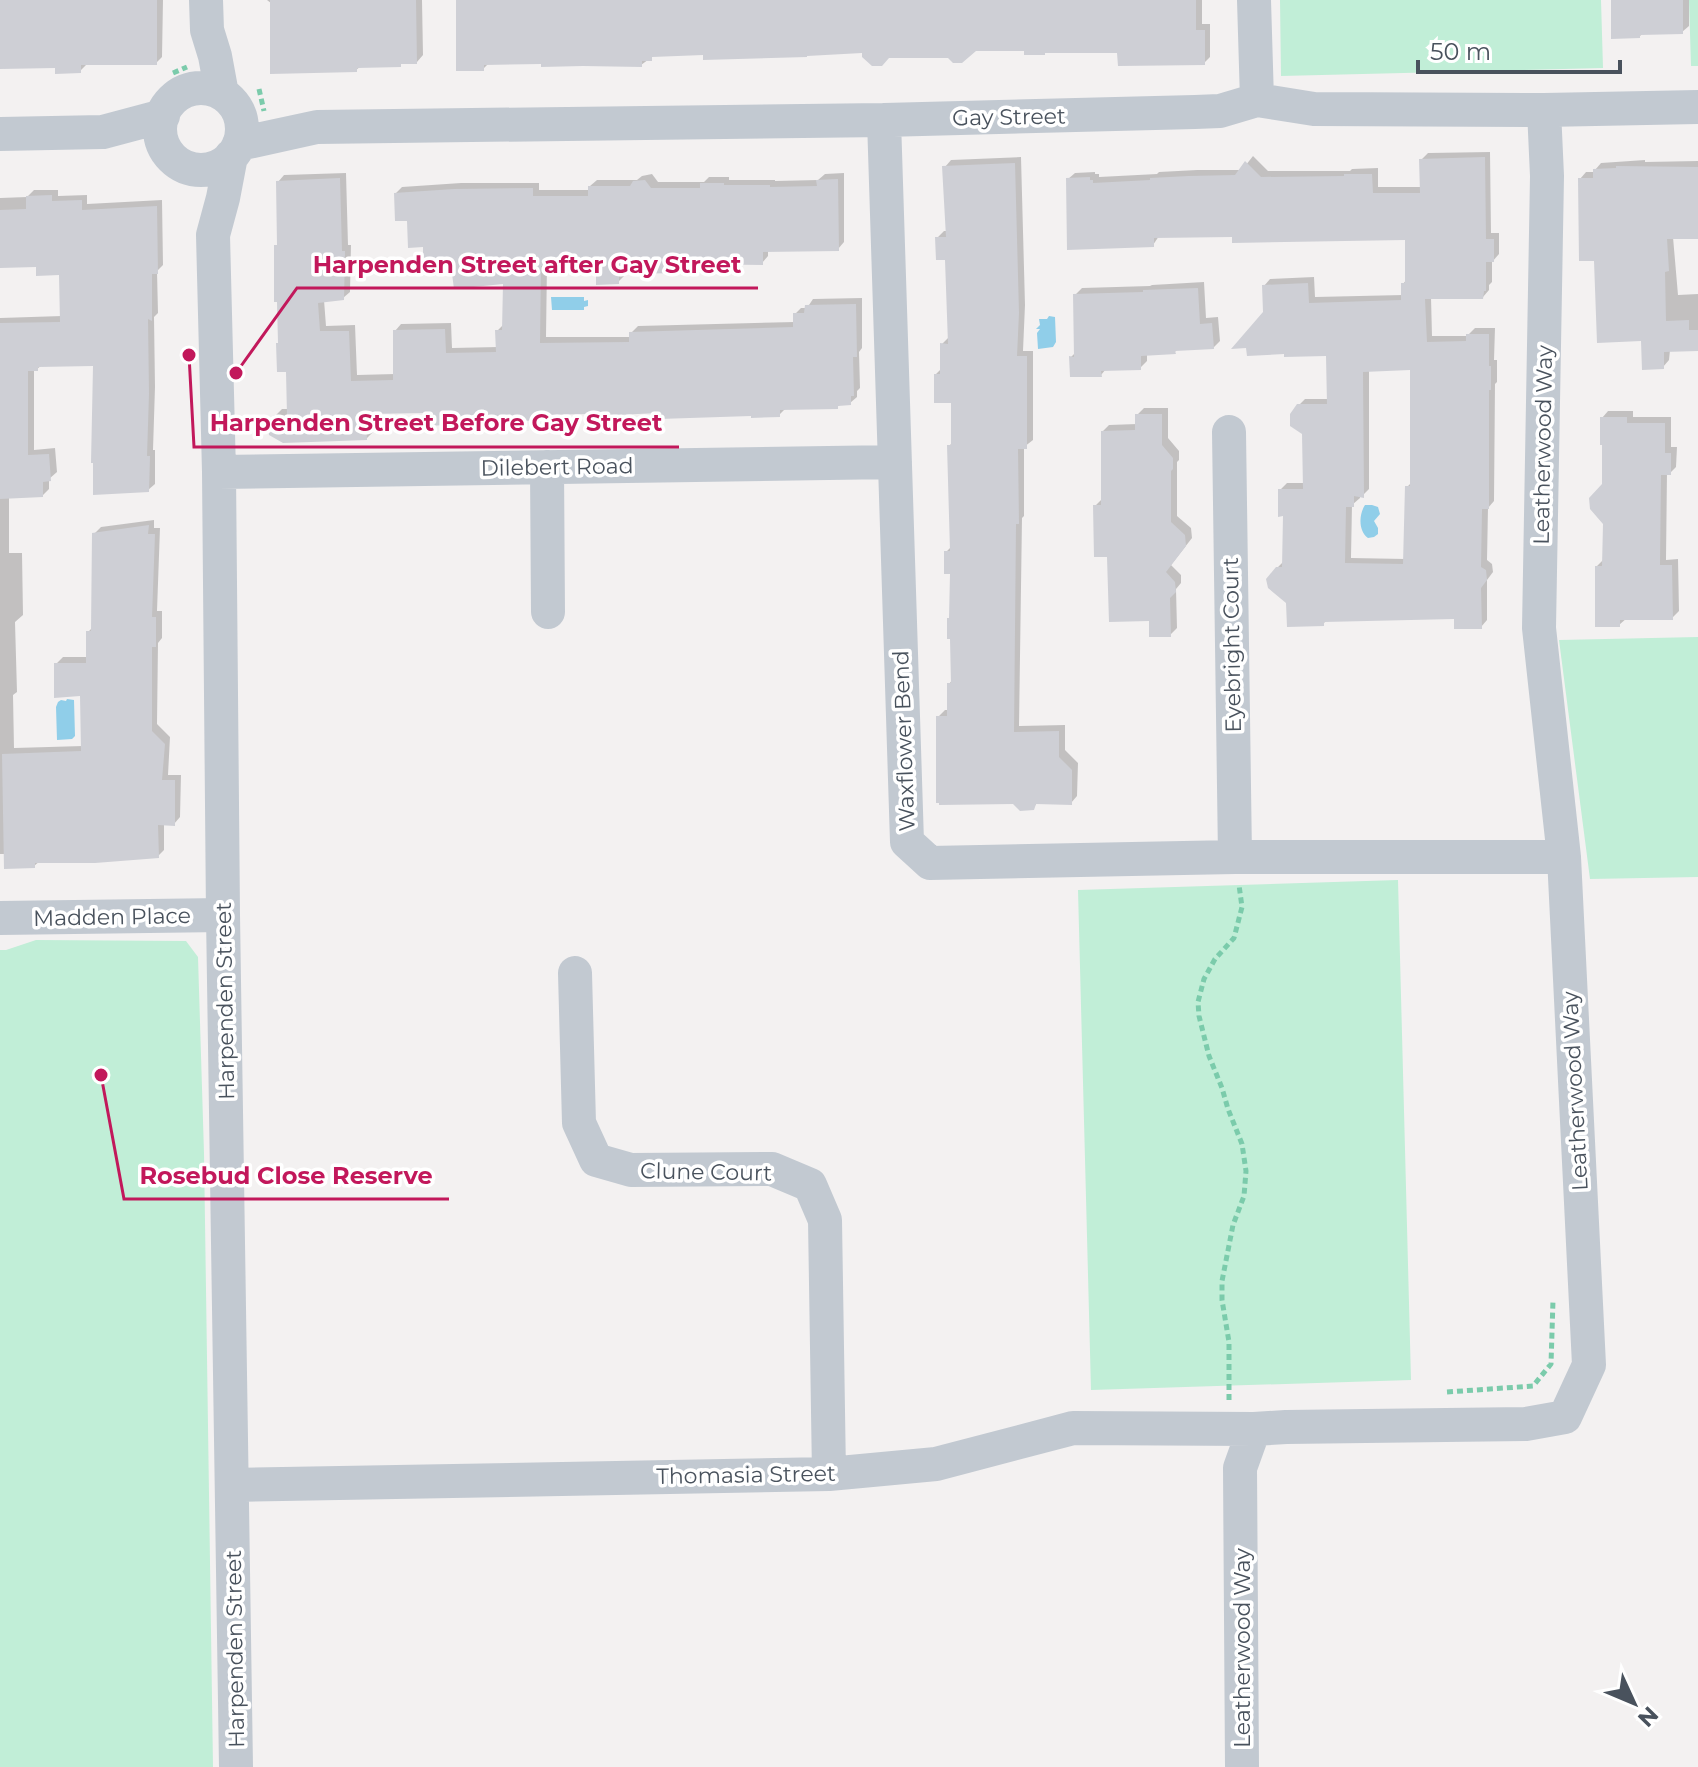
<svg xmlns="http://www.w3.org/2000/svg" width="1698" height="1767" font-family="Montserrat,sans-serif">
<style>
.green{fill:#c1eed7}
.water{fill:#90cee9}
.shadow{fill:#0003;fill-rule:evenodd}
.building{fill:#cecfd5;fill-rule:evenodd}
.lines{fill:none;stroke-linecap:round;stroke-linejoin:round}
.path{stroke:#7bcbab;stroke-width:5;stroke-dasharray:6 4;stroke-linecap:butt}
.minor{stroke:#c2c9d1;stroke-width:34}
.labels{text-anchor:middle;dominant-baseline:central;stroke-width:7;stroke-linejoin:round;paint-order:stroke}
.street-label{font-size:22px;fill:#49525d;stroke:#fff}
.leader{fill:none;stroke:#c2185b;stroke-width:3}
.callout-dot{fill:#c2185b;stroke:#fff;stroke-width:3}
.callout-label{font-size:24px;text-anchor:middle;font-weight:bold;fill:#c2185b;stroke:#fff;stroke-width:7;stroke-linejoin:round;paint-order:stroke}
</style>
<rect width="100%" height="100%" fill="#f3f1f1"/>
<!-- green -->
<path class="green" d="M1280 0H1601L1603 68 1281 76Z
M1689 0H1698V66H1691Z
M1698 637V877L1590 879 1559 640Z
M1398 880 1411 1380 1091 1390 1078 890Z
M36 940 186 941 198 957 204 1153 213 1767H0V950H6Z"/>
<!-- water -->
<path class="water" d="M551 297H584V301L588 300V306L584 307V310H552Z
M1049 316 1055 317 1056 342 1053 347 1038 349 1037 333 1040 329H1036L1040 325 1039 319H1047Z
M1365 505H1372L1378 507 1380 514 1374 521 1378 528V534L1374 537 1368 538C1358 531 1359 514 1365 505Z
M67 699 74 700 75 736 72 739 57 740 56 707 58 702 61 700 66 701Z"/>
<!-- shadow -->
<path class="shadow" d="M0 0H163L162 57 156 63 86 65 80 71 57 66 0 68Z
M267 0H422L423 55 417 62H403L400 65 361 66 356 70Z
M458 0H1202V24H1210V57L1204 63 1119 51 1026 49H975L949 56 864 51 705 53 656 54 641 65 490 62 483 69Z
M1612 0H1689V26L1682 32 1643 33 1640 36Z
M1490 152 1491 233H1499V254L1492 262V282L1489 285V290L1483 297H1431L1432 336H1467L1475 328H1495L1494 360H1497V382L1495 384 1494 501 1488 508 1487 560 1492 564 1493 572 1487 580V620L1481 627 1456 617 1327 620 1323 624 1288 602 1277 568 1284 561 1285 514 1280 490 1287 483H1305L1304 433 1298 406 1305 399H1329L1328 353 1265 313 1264 286 1270 279 1314 277 1315 297 1403 295V284L1407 279V238L1159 236 1153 245 1068 179 1075 173 1095 172V174H1099V177L1157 174 1159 172 1197 170H1242L1253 156 1268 171H1350L1352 169 1378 168V187H1421V160L1428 153ZM1412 368V482L1407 487 1406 559 1351 558 1352 505 1360 498V495H1363L1369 489V370Z
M1021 157 1025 305 1023 351H1033V440L1024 447V516L1022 518 1019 726 1065 725V750L1078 763 1077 796 1071 803 1038 802 1033 808 938 717 945 710H949V684L953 679 952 572 946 552 952 546 949 446 953 442V401L936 374 942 368V344L949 337 947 258 937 238 944 231H947L945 167 951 160Z
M1645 160V162L1698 161V237H1673L1678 295 1698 294V349L1670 350 1669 360 1663 367 1643 339 1596 259 1580 179 1586 172H1595V170L1601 163Z
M346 173 348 245H351L350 292 343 298 324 300 326 326 355 325 357 375 395 374V331L401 324 451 323 452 348 498 347 497 331 504 324 505 281 452 264 424 245 396 193 402 187 461 183H539V190H590V186L597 180H637L642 176 652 174 658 182H704L709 177H729V180H775V181L818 180 825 174 844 173V242L838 249 768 250V256L762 263 688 262 681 271 624 272V276L618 282 598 264H547L546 337H631V333L638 326 795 322V314L801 308H807L813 299 862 298V348L859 352 860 388 857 391V397L850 403 841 404 837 407 786 408 779 415 661 411 623 413V415L616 422 591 412 546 413 541 418 429 411 372 412 373 432 366 439 275 416 282 409H289L288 369 280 342 276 246 279 243 278 182 284 175Z
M34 190H58V196L87 195V204L162 200 163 265 157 271 158 313 154 317 155 387 153 450H155V484L148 490 95 363 42 365 37 369H34V450L55 448 57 472 49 479V489L43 495 9 496V553H22L23 615 15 622 17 692 13 695 14 748 83 746 82 694 56 664 63 657H88V632L93 627 94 534 101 527 154 520V528H160L157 611H162V638L158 643 157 724 170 737 168 775H181L180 817 174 824 164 823V850L158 856 40 861 34 866 6 854H0V318L62 316 61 273 38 265 0 266V198L27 197Z
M1204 282 1206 318 1218 317 1220 341 1213 348 1177 349 1175 352 1147 354V361L1140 368 1106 369 1101 375 1071 357 1076 352 1075 295 1082 288 1150 286 1152 285Z
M1144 408H1168V438L1179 451V460L1177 462V516L1191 528 1192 538 1171 565 1181 575V583L1176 589 1177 628 1170 635 1150 619 1109 555 1095 506 1102 499 1103 431 1109 425 1137 424V415Z
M1608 411H1633V417H1671V447H1677L1676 467 1670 473H1667L1666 560 1678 559 1679 611 1672 618H1627L1619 625 1597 566 1604 559V485L1602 418Z"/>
<!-- building -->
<path class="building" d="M0 0H157V65H81V73L55 74V68L0 69Z
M270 0H416L417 64H401V67L357 68V72L270 74Z
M456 0H1196V30H1205V65L1118 66 1117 53H1045V55H1024V51H976L962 63H953L948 58H889L882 66H872L862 57V53L807 56V57L703 60V55L652 57V61H642V67L583 66 541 67V64L484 65V71H456Z
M1611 0H1683V34L1640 35V38L1611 39Z
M1485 157 1486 239H1494V262H1486V291H1484L1483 299H1425L1427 342 1466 341V334H1489V366H1491V390H1489V509H1482L1481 567 1486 570 1487 580 1481 588 1482 629H1454V619L1324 622V626L1287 627 1286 603 1268 588 1266 579 1276 567H1282L1283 516 1278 517V489H1303L1302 434 1290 426V414L1297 404H1327L1326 356 1284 357V354L1247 356 1246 348 1231 349 1263 312 1262 285 1308 283 1309 303 1401 300V283H1405V240L1232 243V237L1154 238V247L1067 250 1066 178 1090 177V180H1093V183L1150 180V178L1189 176 1235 175 1245 161 1261 177 1344 176V174H1372L1373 193H1420L1419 159ZM1410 370V486H1405L1403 564 1345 563 1346 507H1354V496L1364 498 1363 372Z
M1015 163 1019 313 1017 356H1027V449H1018L1019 524H1016L1014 732 1059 731V757L1072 770V805L1036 804 1034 810 1020 811 1013 804 939 805V803H936V716H947V683H951L950 639H947V618H949L950 574H944V551H950L947 445H951V403H934V374H940V343L948 344 945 260H936L935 237H946L942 166Z
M1616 166 1698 167V239H1667L1669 271 1665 272 1666 321 1689 320V330H1698V351L1664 352V369L1642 370 1641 341 1597 343 1594 261H1579L1578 178H1593V169L1616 168Z
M340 178 342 251H345L344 300 318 303 320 331H349L351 381 393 380V330L445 329 446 353 496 352 495 330H502L503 284 454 289 451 266 423 267V247L408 248 407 221H395L394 193 454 189 533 188V196H588V186H630L633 181 645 180 651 188H700V183H724V185H770V187L817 186 816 180 838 179 839 251 763 252V265L682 264V273L619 274V284L596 285V266H541L540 343 629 342V332L793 327V313H804L805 305 856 304 857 357H853L854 396H851V405L838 406V409L780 410V417L751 418V416L659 419V413L617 415V424H589V414L542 415V420L427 426V413L366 414 367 440 283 443 269 435 268 425 274 415H287L286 372H277L276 343H278L277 302H274V245H277L276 181Z
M52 195V201L82 200V210L157 206 158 274H152V321L148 319 149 394 147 456H150L149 492 93 495V463H91L93 366 38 367V371H28V455L49 454 51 481 43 482V497L0 499V323L60 322 59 275 36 276V267L0 268V210L26 209V196Z
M1198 288 1200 324 1212 323 1214 349 1175 351 1176 354 1141 356V370L1101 371 1102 377H1070L1069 356 1074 357 1073 294 1143 292V290Z
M1135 414H1162V445L1173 458V469L1171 471V522L1185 535 1186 546 1166 572 1175 582 1176 592 1170 598 1171 637H1149V621L1109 622 1107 557H1094L1093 505H1101V431L1135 430Z
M1600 417H1627V423H1665V453H1671V475H1661L1660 565H1672L1673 620H1620V627H1595V566H1602L1603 524 1590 509 1589 498 1602 484V445H1600Z
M149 525 148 534H155L152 617H156V647H152V731L165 744 162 780H175V826L158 825 159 858 95 863H35V868L4 869 2 754 81 751 80 696 54 698V663H86V631H91L92 533Z"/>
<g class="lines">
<!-- path -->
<path class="path" d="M173 73 187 67
M259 89 264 111
M1447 1392 1533 1386 1551 1364 1553 1300
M1229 1400V1342L1222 1300V1281L1233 1225 1244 1196 1246 1171 1242 1144 1228 1109 1222 1088 1209 1056 1199 1016 1198 1002 1204 979 1215 959 1234 938 1242 907 1239 885"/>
<!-- minor -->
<path class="minor" d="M206 0 207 30 215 56 222 94
M1254 0 1257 100
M160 129a41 41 0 1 1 82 0a41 41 0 1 1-82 0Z
M884 120 907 842 930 863 1235 857H1564
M0 134 103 132 163 116
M239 144 317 127 884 120 1195 112 1220 111 1257 100 1314 109 1544 110 1698 107
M231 156 223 198 213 235 219 472 223 915 236 1767
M1229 432 1235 857
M547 467 548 612
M219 472 895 462
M0 918 223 915
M575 973 579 1123 596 1160 631 1170 772 1169 810 1185 825 1220 829 1474
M233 1485 829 1474 936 1464 1073 1428 1254 1429 1286 1427 1526 1424 1565 1417 1589 1365 1564 857 1539 628 1547 176 1544 110
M1242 1767 1240 1468 1254 1429"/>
</g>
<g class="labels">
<!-- street labels -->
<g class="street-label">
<text transform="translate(1009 117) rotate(-1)">Gay Street</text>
<text transform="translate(1543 445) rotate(-89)">Leatherwood Way</text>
<text transform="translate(557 467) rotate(-1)">Dilebert Road</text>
<text transform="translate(1232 645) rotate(-91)">Eyebright Court</text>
<text transform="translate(904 741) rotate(-92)">Waxflower Bend</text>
<text transform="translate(112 917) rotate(-1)">Madden Place</text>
<text transform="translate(225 1001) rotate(-91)">Harpenden Street</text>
<text transform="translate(1575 1091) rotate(-93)">Leatherwood Way</text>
<text transform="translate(706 1172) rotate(1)">Clune Court</text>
<text transform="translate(746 1475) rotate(-1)">Thomasia Street</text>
<text transform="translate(1242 1648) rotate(-90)">Leatherwood Way</text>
<text transform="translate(235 1649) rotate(-91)">Harpenden Street</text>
</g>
</g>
<!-- callouts -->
<path class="leader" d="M236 373L297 288H758M189 355L194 447H679M101 1075L124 1199H449"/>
<g class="callout-dot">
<circle cx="236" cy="373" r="8"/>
<circle cx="189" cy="355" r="8"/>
<circle cx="101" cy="1075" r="8"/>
</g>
<g class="callout-label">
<text x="527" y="273">Harpenden Street after Gay Street</text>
<text x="436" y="431">Harpenden Street Before Gay Street</text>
<text x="286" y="1184">Rosebud Close Reserve</text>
</g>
<!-- north arrow -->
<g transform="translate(1634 1703) rotate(134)" stroke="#ffffff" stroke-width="6" paint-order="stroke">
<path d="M0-6L14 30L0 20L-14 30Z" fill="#49525d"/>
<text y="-12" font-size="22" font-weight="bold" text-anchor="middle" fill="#49525d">N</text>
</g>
<!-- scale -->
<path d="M1418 60v12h202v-12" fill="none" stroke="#49525d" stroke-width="4"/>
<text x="1430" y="60" font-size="24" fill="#49525d" stroke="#ffffff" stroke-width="6" paint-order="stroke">50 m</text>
</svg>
